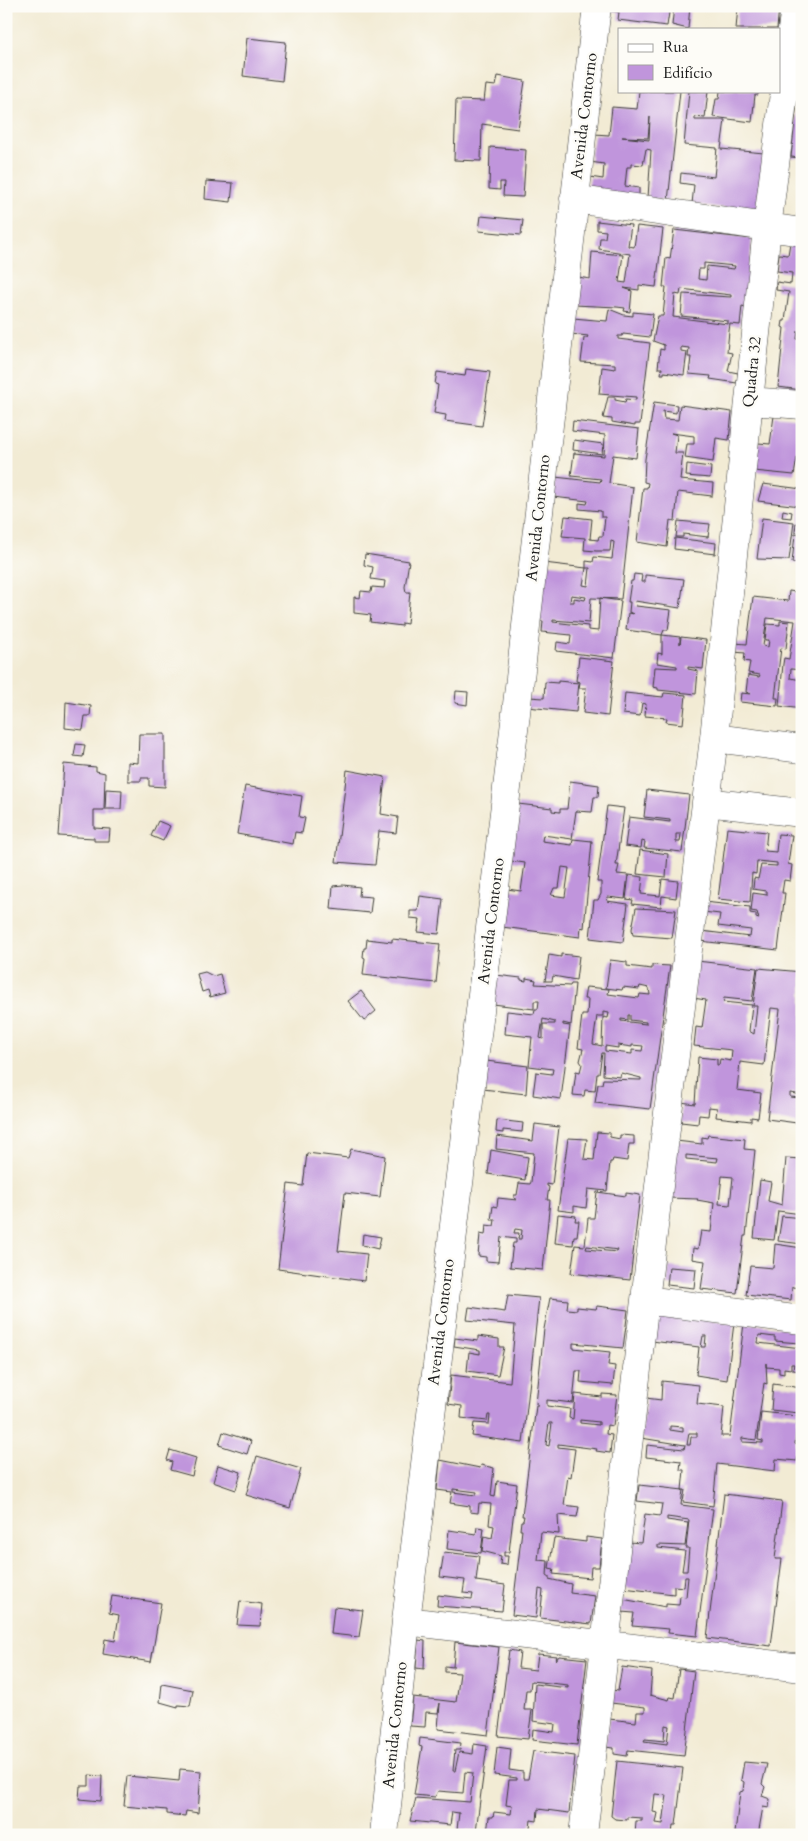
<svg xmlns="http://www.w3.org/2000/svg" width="808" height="1841" font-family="Cardo,serif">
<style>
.building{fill:#c095dc;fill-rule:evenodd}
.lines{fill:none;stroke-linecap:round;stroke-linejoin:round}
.minor-casing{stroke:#3c3b38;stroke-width:29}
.minor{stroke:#fff;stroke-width:28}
.labels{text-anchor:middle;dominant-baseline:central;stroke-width:5;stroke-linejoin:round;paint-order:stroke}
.street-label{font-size:16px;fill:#1c1c1c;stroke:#fdfcf7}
</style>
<rect width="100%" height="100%" fill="#fdfcf7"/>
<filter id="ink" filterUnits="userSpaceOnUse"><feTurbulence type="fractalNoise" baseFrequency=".02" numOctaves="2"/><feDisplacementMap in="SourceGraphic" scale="10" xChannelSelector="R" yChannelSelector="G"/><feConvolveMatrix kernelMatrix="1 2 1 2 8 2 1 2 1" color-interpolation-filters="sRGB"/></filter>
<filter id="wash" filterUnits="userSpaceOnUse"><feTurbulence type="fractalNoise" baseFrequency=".0096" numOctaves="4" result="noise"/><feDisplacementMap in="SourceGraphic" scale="20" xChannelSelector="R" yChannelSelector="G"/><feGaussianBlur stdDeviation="1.12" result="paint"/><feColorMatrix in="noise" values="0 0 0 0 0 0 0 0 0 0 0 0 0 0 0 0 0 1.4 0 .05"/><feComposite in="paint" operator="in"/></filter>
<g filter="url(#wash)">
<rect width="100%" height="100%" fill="#f2ebd4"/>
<g id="blocks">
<!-- building -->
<path class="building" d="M610 6H670L667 26 618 20 619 12 610 11Z
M674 6H690L688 29 672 25Z
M738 6H779L777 29H736Z
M247 38 286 42 282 81 243 76Z
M800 75H802V158L791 157Z
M498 76 525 81 518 129 482 124 481 161 454 160 456 100 484 101 486 85 496 86Z
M639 91H680L668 201 648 198 651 150 646 149 643 165 631 164V167H627L625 186 639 188V197L587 191 590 177 603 179 604 164 590 162 594 134 609 135 612 107 637 109ZM650 117 649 140 622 137 648 138Z
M689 91H708L705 118 695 117V120H725L721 149 764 153 758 212 692 204 694 185 680 183 681 173 714 177 717 148 684 145Z
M720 91H758V95H755L752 122 713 117 716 99H719Z
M490 147 526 150 523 197 503 196 504 182H500V190L489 189Z
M206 181 233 183 231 202 205 199Z
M801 188H802V217L797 216Z
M481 216 523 220 521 235 479 231Z
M597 221 631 225 628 246 634 247 637 226 663 229 656 287 639 285V290L624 288 632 291 630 312 624 311 625 308 617 307 574 305 578 277 590 279 592 252 623 255 619 282 626 283 630 254 599 249 600 238H605L606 231 597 230Z
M674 230 752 239 746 307 742 306 740 325 730 324 729 331 727 352 732 353 728 371 738 373 737 383 710 379 711 376 689 374 691 357H688L689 348 681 347V351L687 352 684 375 664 372V374H661L662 368H658L660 349 664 350V345L653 341 658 316H663L666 287H663L666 258 670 259ZM704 263 735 266 734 269 707 266 706 280 698 279 699 269H704ZM681 289 731 295V297L683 294 681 316 728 321V324L673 317 675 294 680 295Z
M790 243 802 245V303L799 310H802V332L798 331 797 339 802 340V390L778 387 784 328 782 327 783 321H785L789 292 776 290 777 282 791 284 792 273 777 271 779 254 788 255Z
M609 309 624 315 633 316V312L653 314 650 337 623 334 622 336H618V339L650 343 640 424H635V426L612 422V419L603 418 608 397H615V400L625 402 626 399 636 400V397L599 394 602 367 615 369V364L581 362 584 338H587L588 336 571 334 573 318 607 321Z
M466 369 490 372 482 426 445 421 446 415 434 413 438 385 435 384 437 372 465 376Z
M654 402 677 405 676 413 663 411 664 419 678 420 680 405 732 412 729 440 716 438 713 462 685 458 687 444H694V436L671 433 677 435 675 453H683L680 480 713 483 712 496 678 492 675 521 670 520 667 547 637 542 643 488H647L648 483 644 482 645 459Z
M774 416 802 419V463H799L800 458H797L794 475 754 471 758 443 770 444Z
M573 421 639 429 636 458 613 455 609 483 633 487 621 599 591 598 589 623 553 620V622L588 626V630L598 631 600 598 621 601 614 658 556 651 557 642 570 644 571 635 542 632 543 621H539L544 563 586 568 583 585 588 586 590 568H586V561L593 562 594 557 612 559 614 542 611 541 610 551H596L584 550 585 538 562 536 565 516 592 519 590 539 598 540 599 536H603L605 517H601V511L579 509V503L587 504 588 501 553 497 555 477 600 482 601 479 571 476 574 453 604 456 605 435 572 431ZM571 595 586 597 585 600 574 598V602H570Z
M574 440 603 444 602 454 573 450Z
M687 464 711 467 710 478 686 476Z
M763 484 802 489V533L795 532 796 523 799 524 800 506 758 501Z
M783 510 792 512 791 518 782 517Z
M762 518 794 522 789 560 757 559Z
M678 521 710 524 708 537 683 534V537H676Z
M795 534 802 535V564L792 563Z
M675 538 716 543 715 554 674 549Z
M365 554 409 561 405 587 406 592H410L407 624 402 623V626L370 622 371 615 354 613V597L360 598 361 591 371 592 372 587 384 588 385 581 371 579 373 567 364 565Z
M634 574 642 575 641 582H645V575L684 579 680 608 635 601 636 606 671 610 668 630H664L662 635 626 630 628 613 633 614 629 612 630 602H628L631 581H633Z
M789 591 802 593V670L791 669 790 678 802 680V709L779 706 783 664 784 658 789 659 795 621 767 618 763 646 768 647 769 640H765L767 624 780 625V621L789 622 786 649 781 648 775 698H778L777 706 740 702 741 693 751 694 746 692 748 675 759 677 760 675 748 673 750 662 744 661 745 653 734 652V643L747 644 753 597 788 601Z
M662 635 680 637V644L681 637 706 640 703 669 688 667V669L698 671 696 694 658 690V688L653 687 655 667 677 668V666L657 663 658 653 662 654Z
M579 657 614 661 608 716 583 713 586 688H579L580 682 576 681Z
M558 681 579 683 576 712 527 707 529 697 544 698 545 682 558 683Z
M456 691 468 692 467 705 455 703Z
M625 693 663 697 664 693 686 695 683 724 666 722 667 718 645 716 646 704 642 703 640 716 623 714Z
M66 702 91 706 90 716H85L83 730 65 728Z
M139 734H165V787L149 786V778H141V781H128V762L138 763Z
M76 744 85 745 83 757 74 756Z
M64 764 96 767V771L105 773 104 810H94V828L110 829 109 841H94V838L59 836Z
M347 770 385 777 381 814 398 817 396 833 379 831 375 865 336 862Z
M570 781 599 785 598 797H594L592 812 576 811 572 839 543 835 542 841 572 845 573 839 592 841 584 928 581 927 580 937 502 927 507 889 521 891 525 863 511 861 518 804 552 808V811L560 812V809H567ZM562 867 569 868 565 897 551 895 554 888H559Z
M245 786 302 796 299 817 305 818 302 833 295 832 293 844 237 834Z
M106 789 122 790 121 809H105Z
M647 790 689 795 682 852 644 848 645 842 642 841 641 848 625 846 629 817 670 822V820L644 817ZM676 834H681L680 842H676Z
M607 806 624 808 616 865H619L617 874 628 875 625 899 608 897 607 901 628 904 623 942 590 938 594 900H598L601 894V882H597Z
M158 821 170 826 163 841 151 836Z
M727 828 767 832 765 851 776 852 778 834 792 835 788 864 792 865 790 881 784 880 782 893H785L778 950 700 941 701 931 750 937 751 930 718 926 720 914 703 912 704 902 750 907V913L756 914V918L759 919 757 912 751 911 753 893 767 895V891L753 889 754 878 758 879 761 865 777 866V863L757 861 756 874 752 873 750 902 718 899Z
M640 850 668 854 666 877 637 874Z
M629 875 643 877 641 894 660 896 662 879 678 881 676 898 662 896 661 907 632 904 633 900 626 899Z
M343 885 360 887 359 896 372 897 370 913 331 909 333 886Z
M420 896 443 899 439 934 418 932 420 919 410 918V911H418Z
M636 908 676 910 672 938 633 935 632 929Z
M367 939 392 942V939L440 944 436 983 363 975 365 958 363 957 364 948H366Z
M561 954 579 956 576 980 553 976 552 981H545L549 955 561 957Z
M610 960 627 962V966L652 969V965L670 966 650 1109 595 1103 598 1084H602L603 1079 641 1080V1078L621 1073 620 1077 603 1075 604 1053H602L599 1074H597L595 1091 585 1090 584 1096 573 1095 576 1071 580 1072 582 1064 580 1061 583 1049 578 1048 582 1015H587L588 999H584L586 987 609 989 608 994 623 996 639 998 640 994 650 995 649 988 640 986 639 989 623 987 622 990 606 988ZM603 1012 609 1013 608 1018 603 1017 602 1046 593 1044 597 1016H603ZM628 1015H630V1020L646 1022V1024L621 1021V1019L628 1020ZM618 1045 632 1047V1045L643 1046 642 1051 632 1050V1054L605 1051V1046L618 1048Z
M697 961 757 968 752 1001 724 998 723 1002 752 1005 749 1031 754 1034 757 1006H753L758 968 802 972V1095L790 1093V1097L802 1098V1127H797V1123L767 1119 780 1009 771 1008 764 1065 740 1062 737 1090 761 1093 758 1118 751 1117V1121L716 1117 717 1108 709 1107 708 1116 699 1115 698 1124 681 1122V1102L695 1104 698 1057 717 1059V1065H719L720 1059 731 1061 732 1050 694 1046 696 1027 702 1028 706 1000 693 998Z
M205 972 213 976 220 974 225 993 210 997 208 990 202 992 197 974Z
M496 975 521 978V980L526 981V978L536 980 535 984 570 986 571 984H575L571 1025 563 1023V1025L570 1026 561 1099 533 1095 536 1072 552 1074 553 1069 529 1066 532 1037 505 1034 507 1011 534 1014 535 1009H538L539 1001H534V1009L493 1004ZM543 1019 555 1022V1024H543V1039L540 1038Z
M361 991 376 1011 364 1021 348 1001Z
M486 1061 528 1066 526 1094 483 1089Z
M497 1120 523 1123 522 1132 503 1130V1133L496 1132Z
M535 1124 559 1127 552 1185 547 1184V1186L549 1187 547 1200H550L543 1270 510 1267 513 1243H516V1239L501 1237 498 1262 486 1261V1257L478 1256 480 1234 485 1235 486 1225 494 1226 495 1220H491L493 1206 497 1207 498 1198 517 1200 514 1198V1195H517L519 1183 530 1184 531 1182 534 1153 496 1149 497 1136 533 1141ZM515 1229 522 1230 521 1239H518L519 1233H514Z
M597 1132 610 1133V1137L620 1139V1135L634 1136V1144H629L627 1161 613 1159 612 1162H610L607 1191 588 1189 586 1208 574 1206V1212L558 1210 568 1138 587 1139 584 1159 594 1160Z
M708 1135 745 1139 744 1149 755 1150 746 1236H744L737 1293 701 1289 705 1261 692 1259 693 1248 698 1249 701 1231 711 1232 714 1203 697 1200 698 1199 669 1198 676 1141 702 1144V1137L707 1138ZM686 1155 718 1158 717 1162 686 1159ZM722 1176 733 1177 730 1205 719 1204Z
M351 1149 385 1156 380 1197 345 1193 338 1251 367 1254 364 1281 278 1269 288 1184 303 1186 307 1153 348 1158Z
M491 1150 528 1157 525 1180 488 1174Z
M786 1158 802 1159V1214L778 1211 774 1240 754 1238 760 1180 771 1182 768 1201 782 1205Z
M597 1192 626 1196V1193L640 1195 630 1280 571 1273 575 1245 585 1246 588 1218H594ZM587 1246 618 1250 617 1252 586 1249Z
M558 1214 576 1216 575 1221H579L577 1236H574L573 1245 555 1243Z
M782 1216 802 1218V1244L778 1241Z
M363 1234 381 1237 378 1249 362 1245Z
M775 1244 802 1248V1288L792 1287 791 1300 746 1295 750 1266 773 1268Z
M669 1267 696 1269 694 1288 667 1285Z
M508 1295 539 1298 523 1443 472 1436 474 1423 489 1424 490 1415H488L487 1421 461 1418 462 1406 448 1404 451 1375 510 1382 515 1325 467 1320 469 1307 505 1312Z
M550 1298 568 1300 567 1309 577 1310V1307L596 1309 597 1306 628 1310 623 1348 573 1343V1348L610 1352 608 1365 615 1366 613 1385 580 1382 581 1371H576L573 1403 547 1400V1406L570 1409 569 1418 573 1419 575 1394 602 1397V1394L617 1395 613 1426 607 1425 606 1434 612 1435 610 1453 596 1451 597 1449 558 1444V1447L575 1449 571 1477 568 1476 564 1505 579 1507 577 1517 558 1515 559 1534 541 1532 538 1560 548 1561 547 1576H549V1579L571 1584 570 1593 595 1596 591 1624 540 1618 543 1590 539 1589 536 1618 512 1615 522 1530H520L521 1521H523L524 1516H522L536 1406H539L536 1404 544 1329ZM580 1420 599 1422V1425L580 1423ZM549 1423H552L549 1446 546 1445Z
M656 1312 734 1323 727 1380 696 1375 699 1347 652 1341ZM703 1336H706L705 1347H701Z
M744 1323 802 1330V1341L799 1343 775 1341V1337L759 1335 758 1343 802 1348V1371L793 1370 794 1364H791V1369L784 1368V1374L779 1373V1368L766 1367V1363L767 1384 764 1383 756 1440 742 1438V1442L763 1443V1441L758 1440 761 1412 798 1416 795 1444 802 1448V1455L798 1454 797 1461 776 1459 775 1471 717 1464 713 1506 683 1502 685 1490H682L684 1470H680L681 1461 646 1457 647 1445 684 1449 685 1445 641 1438 646 1398 661 1400 662 1381 699 1385 697 1404 724 1407 721 1436H730ZM670 1426 683 1427V1432L670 1430ZM689 1433H697V1437H691L690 1445H687Z
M478 1336 499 1339V1347H504L498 1375 467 1371 469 1352 480 1354V1350L454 1346 455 1338 478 1341Z
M773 1384 802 1388V1417L798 1416 799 1413 771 1410Z
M223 1432 251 1441 247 1454 219 1445Z
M170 1450 196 1458 192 1476 170 1470 172 1462 167 1460Z
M257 1456 301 1469 290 1508 246 1495Z
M440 1460 480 1468 481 1465 494 1468 491 1496 495 1497 497 1481 517 1484 509 1552H504V1556H508L507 1565 500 1564 501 1556 482 1551 484 1536 492 1538 494 1526 489 1525 491 1504 479 1503 478 1513 470 1512V1506L450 1503 452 1492 437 1490ZM453 1489 477 1492 476 1495 453 1492Z
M218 1465 241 1472 236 1490 213 1482Z
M639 1485 683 1490 681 1505 713 1509 697 1636 668 1633 669 1629 632 1626 634 1613 621 1612 622 1599 666 1607V1604L679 1605 680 1596 686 1597 688 1577H685L684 1587 674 1586V1594L623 1588 629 1542 641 1543 645 1514 660 1516 662 1504 637 1501ZM667 1517 689 1520 686 1548H689L687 1571H682L685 1551 658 1548V1545L685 1546 688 1523 667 1520Z
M724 1494 782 1501 775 1559H782L771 1646 707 1638Z
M477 1527 484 1528 481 1553 447 1549 449 1530 476 1534Z
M586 1537 602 1539 599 1567H591L590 1578 553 1574 554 1569 549 1568 554 1538 586 1542Z
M444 1552 479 1556 476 1581 505 1585 502 1611 437 1606 438 1595 472 1599 473 1594 463 1593 465 1580 440 1577Z
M112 1596 161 1603 151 1662 103 1654 105 1639 115 1641 119 1615 109 1613Z
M240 1601 262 1604 260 1626 237 1625Z
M334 1607 363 1610 359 1637 331 1634Z
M418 1640 425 1641 424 1669 416 1668Z
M455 1642 499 1647 488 1735 438 1729 440 1703 438 1713 426 1712 425 1727 410 1726 413 1697 456 1702 460 1673 445 1672V1666L453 1667Z
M509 1650 520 1652 518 1668 536 1670 538 1654 557 1656 556 1660 559 1656 587 1659 577 1745 532 1740 533 1729 554 1732 555 1724 533 1721 535 1684 568 1688V1685L531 1681 530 1690H526L524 1710H532L528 1739 498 1736Z
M622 1667 652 1671 650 1695 669 1700 670 1697 675 1698 679 1669 694 1671 684 1756 628 1750 627 1756 614 1754V1748L605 1747 609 1719 636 1722 637 1712H645V1707L611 1703 612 1690 618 1691ZM665 1725 669 1726 667 1744 644 1741 645 1739 664 1741Z
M162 1684 193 1690 190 1706 178 1705V1707L160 1702Z
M420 1738 461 1743 460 1750H455L453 1771H455L459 1752 473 1754 474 1744 487 1746 476 1831 457 1829 459 1813 452 1812 450 1825 410 1821 416 1798 470 1802 473 1773 465 1772 463 1793 438 1791 435 1797 414 1795 422 1747 419 1746Z
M497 1747 511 1749 509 1770 523 1772V1779H528L533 1751 575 1756 569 1813 538 1809 537 1821 531 1820 529 1835 487 1833 489 1817H493L494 1812 511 1814 512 1806 506 1805 509 1780H517V1778L494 1775Z
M617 1761 683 1768 676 1825H673L672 1835H635L636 1821H642V1818L627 1817V1820L615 1819 611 1816ZM655 1794 667 1795 663 1824 656 1823 658 1813 653 1812Z
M744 1762 767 1764 762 1784 765 1787 762 1796 770 1799 769 1808 763 1807 758 1835 735 1833 740 1792 743 1791 744 1782 741 1780Z
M180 1769 201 1771 198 1813 186 1811 185 1816 167 1814V1810L124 1806 127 1776 179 1781Z
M89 1775 102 1776 101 1801 79 1799 80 1786H89Z"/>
</g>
</g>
<g filter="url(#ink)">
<use href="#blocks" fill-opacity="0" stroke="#3c3b38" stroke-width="1"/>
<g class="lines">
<defs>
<path id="minor" d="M574 199 802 232
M749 401 802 405
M714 738 802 749
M706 802 802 813
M645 1300 802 1320
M406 1621 802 1668
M384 1835 406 1621 515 722 597 6
M583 1835 645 1300 714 738 767 228 795 6"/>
</defs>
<!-- minor casing -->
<use href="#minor" class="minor-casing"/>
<!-- minor -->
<use href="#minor" class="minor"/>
</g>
</g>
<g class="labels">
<!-- street labels -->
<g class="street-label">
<text transform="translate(584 116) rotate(-83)">Avenida Contorno</text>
<text transform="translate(752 372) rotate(-84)">Quadra 32</text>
<text transform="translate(538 518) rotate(-84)">Avenida Contorno</text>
<text transform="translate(491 921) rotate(-83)">Avenida Contorno</text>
<text transform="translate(441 1322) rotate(-83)">Avenida Contorno</text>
<text transform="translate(395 1725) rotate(-84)">Avenida Contorno</text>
</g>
</g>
<!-- margin -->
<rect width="808" height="1841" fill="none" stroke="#fdfcf7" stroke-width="25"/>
<!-- legend -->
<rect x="618" y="28" width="162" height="65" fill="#fdfcf7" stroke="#a3a29f"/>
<rect x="628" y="44" width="25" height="8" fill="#ffffff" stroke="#a3a29f"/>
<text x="663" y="52" font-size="15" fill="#1c1c1c">Rua</text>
<rect x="628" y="65" width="25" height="15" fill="#c095dc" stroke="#a3a29f"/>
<text x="663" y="78" font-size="15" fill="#1c1c1c">Edifício</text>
</svg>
